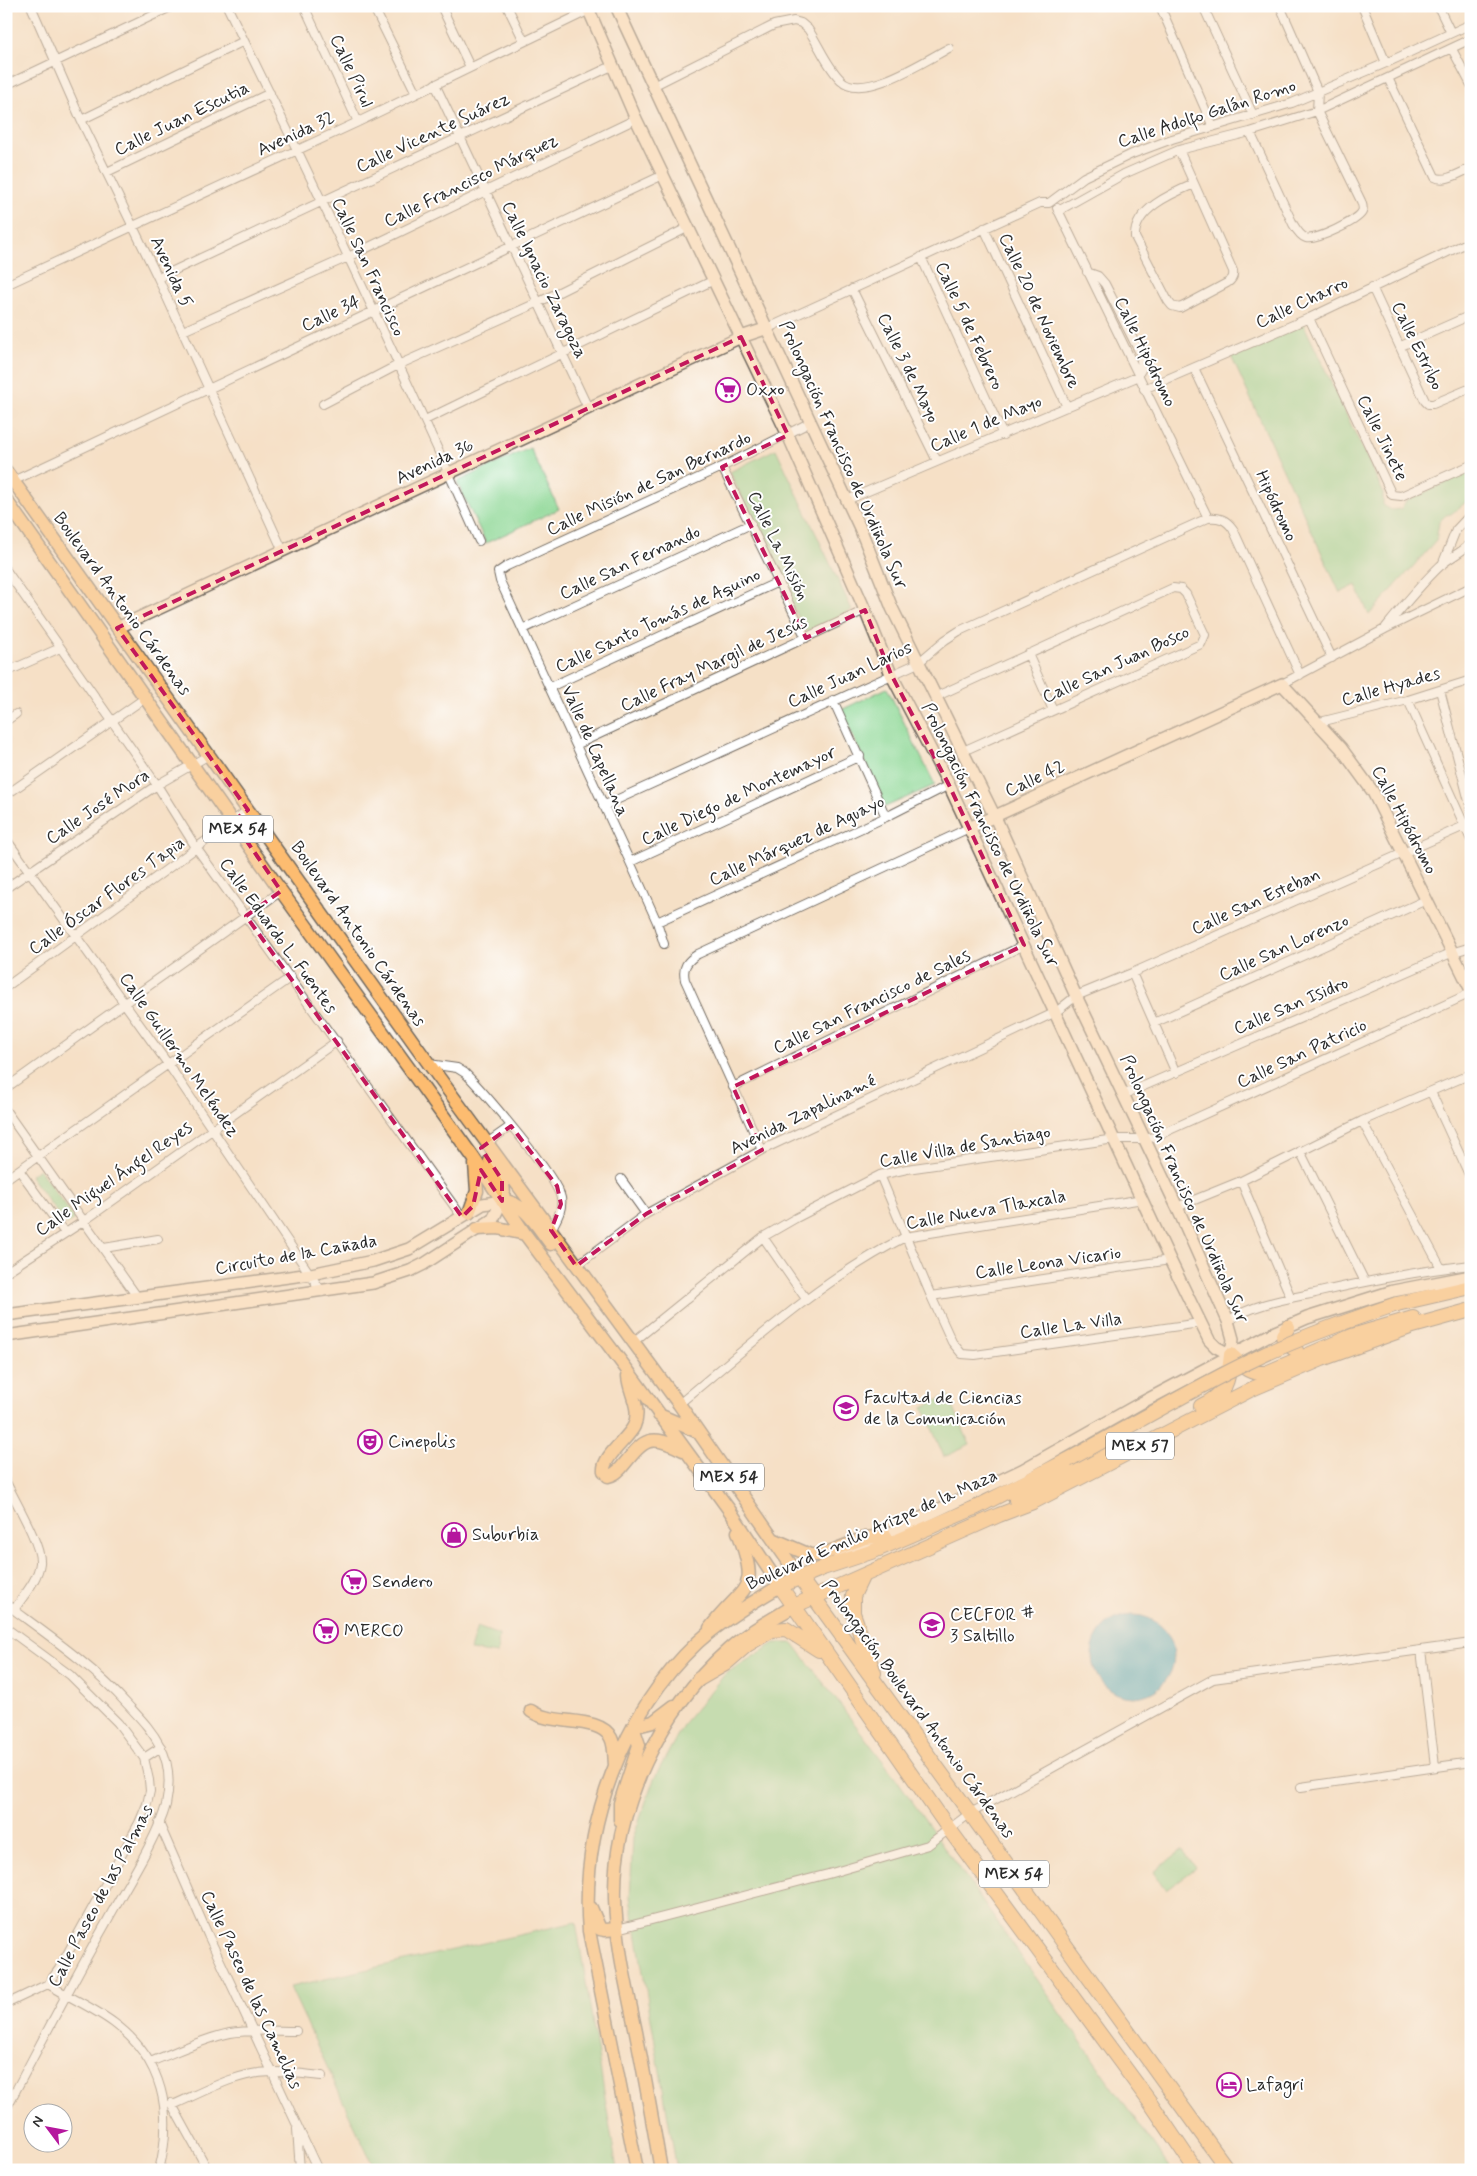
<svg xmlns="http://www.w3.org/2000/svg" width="1477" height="2176" font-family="Mynerve,sans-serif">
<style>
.green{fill:#8dd794;stroke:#5c8160}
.water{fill:#44aac4;stroke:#386a78}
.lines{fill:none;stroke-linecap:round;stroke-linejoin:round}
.street-casing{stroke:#726a61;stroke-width:10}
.secondary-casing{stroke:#726a61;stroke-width:14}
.primary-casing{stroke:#726a61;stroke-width:15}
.highway-casing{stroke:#726a61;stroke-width:16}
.street{stroke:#fff;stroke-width:8}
.secondary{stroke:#fee4c6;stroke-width:11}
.primary{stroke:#fdbc70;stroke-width:12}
.highway{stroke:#fdbc70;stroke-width:14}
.highway-bridge-casing{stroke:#726a61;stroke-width:16;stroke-linecap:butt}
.highway-bridge{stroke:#fdbc70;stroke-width:14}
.marked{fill:none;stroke:#c2185b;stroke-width:4;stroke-dasharray:10 6;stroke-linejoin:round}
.labels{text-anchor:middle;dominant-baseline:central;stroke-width:4;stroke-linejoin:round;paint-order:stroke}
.shield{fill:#fff;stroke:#6b6b6b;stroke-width:1}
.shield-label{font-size:16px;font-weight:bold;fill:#2b2b2b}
.street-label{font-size:18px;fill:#2b2b2b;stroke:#fff}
.poi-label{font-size:18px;fill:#2b2b2b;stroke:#fff;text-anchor:start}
</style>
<rect width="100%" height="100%" fill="#fff"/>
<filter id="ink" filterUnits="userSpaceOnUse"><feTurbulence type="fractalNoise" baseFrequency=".02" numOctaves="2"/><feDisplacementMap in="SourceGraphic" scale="10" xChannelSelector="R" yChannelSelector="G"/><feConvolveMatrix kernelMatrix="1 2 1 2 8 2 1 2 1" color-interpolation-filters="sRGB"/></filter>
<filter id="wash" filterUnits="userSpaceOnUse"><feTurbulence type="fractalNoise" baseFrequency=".0096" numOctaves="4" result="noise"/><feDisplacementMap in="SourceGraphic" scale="20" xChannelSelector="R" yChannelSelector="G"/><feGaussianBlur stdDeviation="1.12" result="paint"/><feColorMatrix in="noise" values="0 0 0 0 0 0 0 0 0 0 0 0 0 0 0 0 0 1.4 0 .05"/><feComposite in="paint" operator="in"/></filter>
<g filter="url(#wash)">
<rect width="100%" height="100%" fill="#f5e0c6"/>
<!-- green -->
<path class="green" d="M1303 323 1383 492V505L1391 510 1401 509 1406 501 1471 471V487L1468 491 1471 493V498L1451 514 1446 515 1439 522 1436 541 1369 615 1356 585 1340 593 1230 354Z
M530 448 559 509 486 543 457 482Z
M776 449 852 610 805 632 730 472Z
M887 688 935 785 885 807 841 710Z
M39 1169 75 1219 66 1225 30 1176Z
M948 1395 970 1445 944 1457 923 1407Z
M477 1627 499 1635 497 1654 470 1650Z
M775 1643H793L895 1777 1171 2170H677L630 1897 633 1838 654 1779 684 1723 725 1674Z
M1182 1850 1196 1868 1166 1890 1153 1872Z
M576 1922 617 2170H375L290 1987Z"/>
<!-- water -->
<path class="water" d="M1092 1656a41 41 0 1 1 82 0a41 41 0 1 1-82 0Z"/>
</g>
<g filter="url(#ink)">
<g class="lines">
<defs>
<path id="street" d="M31 6 81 120 158 278 283 551
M227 6C314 183 399 361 479 541
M304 6 358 122
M373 6 416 93
M441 6 470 67
M507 6 524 41
M1160 6 1213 127
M1203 6 1253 115
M1362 6 1386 63
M1438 6 1451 33
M1452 49 1471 85
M1388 78 1435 177C1445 183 1461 172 1471 168
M435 84 588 408
M6 85 173 6
M653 86 774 25 794 21 801 23 808 29C819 45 827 67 841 80 863 102 926 60 949 48
M81 120 244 41
M1250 132 1293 224C1296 229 1300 236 1306 238 1316 241 1357 221 1362 212 1364 208 1362 204 1361 201L1317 111 1318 92 1280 6
M1179 150 1233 271C1234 277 1232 280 1227 283L1180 308 1172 306 1168 301 1135 237C1134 209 1173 193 1194 184
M107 172 270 93
M1057 208 1208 518
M1058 211 1124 174 1165 156 1179 150 1250 132 1317 111 1471 39
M984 228 1067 407
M921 257 1003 435
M1087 272 1098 276 1105 284 1140 353 1142 368 1137 377
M158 278 612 66
M6 285 358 122 598 6
M1372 287 1425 401 1428 404H1433L1471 388
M852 289 937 461
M1309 318 1392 495 1401 496 1471 465
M768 328 1040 203H1049L1084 177 1132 154 1172 139 1292 103 1386 63 1471 24
M183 331 348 257 636 119
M1401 346 1471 315
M1194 368 1332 658
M1144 389 1309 318 1471 241
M323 404 398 365 539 302 689 227
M425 420 714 280
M722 467 806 638
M13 481 663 175
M847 500 1137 377
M1442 565 1456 530 1471 514
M6 570 157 785 197 849 462 1217
M1386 627C1403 606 1420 585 1440 566 1450 557 1461 553 1471 543
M523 629 751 524
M1028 654 1053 710
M6 672 60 648
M1282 684 1385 629 1471 587
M550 687 778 582
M1440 690 1471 809
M935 697 1173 588 1181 589 1186 594 1205 635 1201 644 961 752
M833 700 886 817
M1408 700 1471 840
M6 721 16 714
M1320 722 1408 700 1471 680
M576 745 865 610
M6 795 145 698
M603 806 918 663 945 640 959 631 1208 518C1219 517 1226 519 1233 529L1300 675
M6 839 168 1064 322 1292
M630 862 860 756
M6 888 157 785 209 755
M657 922 886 817 949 785
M664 944 657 922 630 862 500 581 498 572 507 566 722 467 811 422
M1132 973 1176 1073
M6 987 248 810
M1154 1023 1426 900
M429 1064 457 1068 465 1073C483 1091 557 1177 561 1198 563 1210 556 1220 551 1230
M733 1087 1024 945
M6 1088 281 891
M1431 1092 1471 1179
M1123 1095 1451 953 1471 947
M6 1111 138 1298
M1362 1121 1441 1268
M487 1143 511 1126
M762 1150 685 980C682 967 687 961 698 954L969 828
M1300 1151 1365 1282
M19 1170 65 1233
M880 1175 931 1296 952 1342 962 1354 975 1355 1200 1323
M6 1179 291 977
M621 1179 646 1214
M1241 1181 1291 1298
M1177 1207 1241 1181 1362 1121 1471 1074
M763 1237 806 1299
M104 1248 158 1239
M576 1266 646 1214 762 1150 1056 1012 1076 996 1132 973 1471 823
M6 1272 84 1221 337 1041
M931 1296 1170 1260
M1228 1321C1253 1304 1286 1299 1315 1293 1367 1281 1418 1271 1471 1265
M632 1343 763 1237 796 1218 880 1175 907 1169 1115 1139H1144L1154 1137 1471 993
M679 1404C751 1344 821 1280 905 1237L1143 1199
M6 1482C14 1499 42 1546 40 1563 38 1580 23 1596 14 1610
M6 1604C49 1636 92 1665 128 1705 140 1718 152 1730 160 1746 170 1764 170 1786 166 1805 156 1841 124 1889 106 1923 71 1984 39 2047 6 2109
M6 1628 70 1675 118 1723 144 1758 149 1780 150 1791 147 1804 139 1823 59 1969 48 1984 6 2004
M1421 1650 1435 1766
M144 1758 161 1747
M1301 1787 1471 1762
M159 1823 208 1935 318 2170
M617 1929 828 1874 928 1845 969 1814 1213 1679 1471 1643
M48 1984C70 1998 94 2008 114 2023 163 2059 174 2113 159 2170
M150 2062C176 2052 202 2039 230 2033 252 2029 274 2031 296 2031
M171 2103 208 2170
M173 2105C205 2091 237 2072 272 2072 288 2071 306 2075 322 2076
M297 2129 300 2170"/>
<path id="secondary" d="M587 6 636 119 788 435 865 610 891 674 949 785 1170 1260 1209 1340 1216 1347 1231 1355 1233 1339 1228 1321 1177 1207 1076 996 995 817 892 608 860 528 616 6
M117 628 741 337 768 328
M969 828 1282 684 1341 748 1373 792 1471 990
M6 1315 311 1274 373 1261 409 1249 483 1204 502 1201
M6 1336 373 1283 410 1271 424 1264 493 1219 502 1201
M839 1557 1022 1470 1139 1404 1275 1332 1307 1318 1393 1291 1471 1276"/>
<path id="primary" d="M6 471 429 1064 679 1404 800 1578
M6 500 281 891 473 1157 525 1234 628 1371 730 1511 780 1586C753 1602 721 1621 698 1642 622 1713 580 1828 589 1931L637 2170
M490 1161C498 1173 508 1185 502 1201
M502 1201C523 1200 539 1229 551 1244
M469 1213 477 1191 475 1164
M477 1229 498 1228 525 1234
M659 1415 696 1431
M604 1471C602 1457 628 1439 634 1426 642 1408 629 1393 628 1376
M608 1476C614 1475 617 1472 621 1468 644 1440 648 1432 683 1450
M775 1540 810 1555H821L865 1538 886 1536
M710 1628C745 1583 761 1594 738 1532
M531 1711C551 1726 600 1715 611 1738 615 1746 614 1756 615 1765
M633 1727 653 1722 674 1706
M620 1820V1803L639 1745 633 1727
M591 1908 600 1929 605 1930 617 1929
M661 2170C653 2124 645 2078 636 2032 627 1988 616 1943 615 1898 613 1808 661 1709 728 1650 748 1632 771 1620 794 1606"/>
<path id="highway" d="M1397 1304 1471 1287
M1288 1327 1283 1335 1284 1342 1296 1350
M1233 1357C1244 1368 1250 1374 1266 1373L1352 1336 1413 1318
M1201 1406C1227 1394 1228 1382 1231 1355
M1068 1460 977 1507 874 1551 823 1568 780 1586 949 1829 1150 2102 1196 2170
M1016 1500 1106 1454
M862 1577 853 1596V1613L874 1673
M800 1578 1228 2170
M794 1606 999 1515 1033 1502 1252 1389 1322 1359 1413 1326 1471 1310
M699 1679 725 1664 747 1645 772 1630 786 1629 819 1650"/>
</defs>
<!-- street casing -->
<use href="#street" class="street-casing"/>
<!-- secondary casing -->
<use href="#secondary" class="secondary-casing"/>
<!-- primary casing -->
<use href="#primary" class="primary-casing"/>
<!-- highway casing -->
<use href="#highway" class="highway-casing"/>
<!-- street -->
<use href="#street" class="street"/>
<!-- secondary -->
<use href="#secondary" class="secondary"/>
<!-- primary -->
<use href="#primary" class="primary"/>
<!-- highway -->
<use href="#highway" class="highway"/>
<defs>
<path id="highway-bridge" d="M1068 1460C1131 1426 1193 1388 1259 1357 1304 1336 1350 1320 1397 1304"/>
</defs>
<!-- highway-bridge casing -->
<use href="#highway-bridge" class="highway-bridge-casing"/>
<!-- highway-bridge -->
<use href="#highway-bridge" class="highway-bridge"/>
</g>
</g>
<!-- marked area -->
<path d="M0 0H1477V2176H0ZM741 337 788 435 722 467 806 638 865 610 891 674 949 785 1024 945 733 1087 762 1150 646 1214 576 1266 551 1230 561 1204 557 1186 511 1126 481 1148 502 1180V1201L481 1170 473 1206 462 1217 246 916 281 891 233 821 248 810 117 628Z" fill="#f5e0c6" fill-opacity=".55" fill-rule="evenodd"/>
<path class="marked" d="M741 337 788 435 722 467 806 638 865 610 891 674 949 785 1024 945 733 1087 762 1150 646 1214 576 1266 551 1230 561 1204 557 1186 511 1126 481 1148 502 1180V1201L481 1170 473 1206 462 1217 246 916 281 891 233 821 248 810 117 628Z"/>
<!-- icons -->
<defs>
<symbol id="supermarket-ring" viewBox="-11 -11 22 22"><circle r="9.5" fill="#fff" stroke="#b5179e" stroke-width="1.5"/><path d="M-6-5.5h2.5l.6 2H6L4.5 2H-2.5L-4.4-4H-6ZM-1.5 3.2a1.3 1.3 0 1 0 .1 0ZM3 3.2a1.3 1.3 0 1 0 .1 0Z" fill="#b5179e"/></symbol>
<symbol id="university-ring" viewBox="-11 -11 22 22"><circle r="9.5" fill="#fff" stroke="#b5179e" stroke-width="1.5"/><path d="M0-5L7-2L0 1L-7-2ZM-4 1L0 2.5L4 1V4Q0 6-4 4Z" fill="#b5179e"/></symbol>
<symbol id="theatre-ring" viewBox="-11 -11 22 22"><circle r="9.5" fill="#fff" stroke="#b5179e" stroke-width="1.5"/><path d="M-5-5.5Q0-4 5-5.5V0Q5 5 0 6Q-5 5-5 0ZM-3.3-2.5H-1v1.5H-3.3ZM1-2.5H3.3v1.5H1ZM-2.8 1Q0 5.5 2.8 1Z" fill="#b5179e"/></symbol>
<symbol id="shop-ring" viewBox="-11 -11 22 22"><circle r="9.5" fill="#fff" stroke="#b5179e" stroke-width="1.5"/><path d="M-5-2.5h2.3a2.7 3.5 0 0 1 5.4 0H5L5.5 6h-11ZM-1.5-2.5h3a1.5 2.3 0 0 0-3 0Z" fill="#b5179e"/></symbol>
<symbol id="school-ring" viewBox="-11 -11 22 22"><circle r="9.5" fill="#fff" stroke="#b5179e" stroke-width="1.5"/><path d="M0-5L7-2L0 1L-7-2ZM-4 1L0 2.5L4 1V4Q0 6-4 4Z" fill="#b5179e"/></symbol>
<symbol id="hotel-ring" viewBox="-11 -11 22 22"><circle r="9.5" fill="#fff" stroke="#b5179e" stroke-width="1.5"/><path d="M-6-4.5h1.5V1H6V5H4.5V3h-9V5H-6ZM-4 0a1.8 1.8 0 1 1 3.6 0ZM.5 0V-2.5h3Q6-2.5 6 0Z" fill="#b5179e"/></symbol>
</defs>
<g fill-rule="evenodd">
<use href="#supermarket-ring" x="714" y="376" width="28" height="28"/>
<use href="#university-ring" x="832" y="1394" width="28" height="28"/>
<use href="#theatre-ring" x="356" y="1428" width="28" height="28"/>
<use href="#shop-ring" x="440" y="1521" width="28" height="28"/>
<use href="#supermarket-ring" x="340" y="1568" width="28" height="28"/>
<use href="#school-ring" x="918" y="1611" width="28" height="28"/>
<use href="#supermarket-ring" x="312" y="1617" width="28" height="28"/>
<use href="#hotel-ring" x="1215" y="2071" width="28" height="28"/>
</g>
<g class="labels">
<!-- shield labels -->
<g class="shield">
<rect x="203" y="815.5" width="70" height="27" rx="4"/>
<rect x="1106" y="1432.5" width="68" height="27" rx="4"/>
<rect x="694" y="1463.5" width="70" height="27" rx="4"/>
<rect x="979" y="1860.5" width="70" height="27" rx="4"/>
</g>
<g class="shield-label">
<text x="238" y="829">MEX 54</text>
<text x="1140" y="1446">MEX 57</text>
<text x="729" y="1477">MEX 54</text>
<text x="1014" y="1874">MEX 54</text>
</g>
<!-- street labels -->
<g class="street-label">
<text transform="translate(351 71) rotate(65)">Calle Pirul</text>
<text transform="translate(1207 114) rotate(-18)">Calle Adolfo Galán Romo</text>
<text transform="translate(182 119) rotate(-26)">Calle Juan Escutia</text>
<text transform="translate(433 133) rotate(-25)">Calle Vicente Suárez</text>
<text transform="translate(296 134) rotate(-25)">Avenida 32</text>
<text transform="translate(471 181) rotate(-26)">Calle Francisco Márquez</text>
<text transform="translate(368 267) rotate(65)">Calle San Francisco</text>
<text transform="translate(171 272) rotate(65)">Avenida 5</text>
<text transform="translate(544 280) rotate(64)">Calle Ignacio Zaragoza</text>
<text transform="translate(1302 303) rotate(-25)">Calle Charro</text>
<text transform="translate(1039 311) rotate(65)">Calle 20 de Noviembre</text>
<text transform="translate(331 314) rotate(-25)">Calle 34</text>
<text transform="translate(969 326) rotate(65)">Calle 5 de Febrero</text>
<text transform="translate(1417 346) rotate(64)">Calle Estribo</text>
<text transform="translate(1145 352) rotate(64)">Calle Hipódromo</text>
<text transform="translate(908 368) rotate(64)">Calle 3 de Mayo</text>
<text transform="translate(986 424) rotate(-23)">Calle 1 de Mayo</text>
<text transform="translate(1382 438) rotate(64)">Calle Jinete</text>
<text transform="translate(843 455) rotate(66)">Prolongación Francisco de Urdiñola Sur</text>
<text transform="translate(435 462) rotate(-25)">Avenida 36</text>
<text transform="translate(649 484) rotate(-25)">Calle Misión de San Bernardo</text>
<text transform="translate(1276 506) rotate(65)">Hipódromo</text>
<text transform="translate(778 546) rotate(64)">Calle La Misión</text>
<text transform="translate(630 563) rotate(-25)">Calle San Fernando</text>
<text transform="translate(122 604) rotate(54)">Boulevard Antonio Cárdenas</text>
<text transform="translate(658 621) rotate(-25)">Calle Santo Tomás de Aquino</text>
<text transform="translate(714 664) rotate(-25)">Calle Fray Margil de Jesús</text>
<text transform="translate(1116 665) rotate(-25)">Calle San Juan Bosco</text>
<text transform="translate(850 675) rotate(-25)">Calle Juan Larios</text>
<text transform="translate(1391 687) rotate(-16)">Calle Hyades</text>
<text transform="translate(595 751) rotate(66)">Valle de Capellana</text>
<text transform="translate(1035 779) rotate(-25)">Calle 42</text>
<text transform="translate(739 796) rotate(-25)">Calle Diego de Montemayor</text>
<text transform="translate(98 807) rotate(-34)">Calle José Mora</text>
<text transform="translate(1404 820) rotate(62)">Calle Hipódromo</text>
<text transform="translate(990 835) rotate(64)">Prolongación Francisco de Urdiñola Sur</text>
<text transform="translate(797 841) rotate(-25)">Calle Márquez de Aguayo</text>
<text transform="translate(107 896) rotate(-36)">Calle Óscar Flores Tapia</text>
<text transform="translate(1256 902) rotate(-24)">Calle San Esteban</text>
<text transform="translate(358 934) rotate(55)">Boulevard Antonio Cárdenas</text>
<text transform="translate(278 936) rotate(54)">Calle Eduardo L. Fuentes</text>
<text transform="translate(1284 948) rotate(-24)">Calle San Lorenzo</text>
<text transform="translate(872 1002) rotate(-26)">Calle San Francisco de Sales</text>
<text transform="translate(1291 1006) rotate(-23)">Calle San Isidro</text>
<text transform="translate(1302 1054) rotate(-25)">Calle San Patricio</text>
<text transform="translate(179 1055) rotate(55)">Calle Guillermo Meléndez</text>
<text transform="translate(803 1115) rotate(-26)">Avenida Zapalinamé</text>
<text transform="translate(965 1147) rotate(-10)">Calle Villa de Santiago</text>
<text transform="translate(114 1179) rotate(-35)">Calle Miguel Ángel Reyes</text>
<text transform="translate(1184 1189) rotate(66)">Prolongación Francisco de Urdiñola Sur</text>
<text transform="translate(986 1210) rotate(-10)">Calle Nueva Tlaxcala</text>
<text transform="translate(296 1255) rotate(-10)">Circuito de la Cañada</text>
<text transform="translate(1048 1263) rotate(-8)">Calle Leona Vicario</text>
<text transform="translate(1071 1326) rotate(-8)">Calle La Villa</text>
<text transform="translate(872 1530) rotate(-24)">Boulevard Emilio Arizpe de la Maza</text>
<text transform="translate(918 1709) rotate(54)">Prolongación Boulevard Antonio Cárdenas</text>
<text transform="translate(101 1896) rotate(-62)">Calle Paseo de las Palmas</text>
<text transform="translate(251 1990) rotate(65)">Calle Paseo de las Camelias</text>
</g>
<!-- poi labels -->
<g class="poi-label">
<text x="746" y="390">Oxxo</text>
<text x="864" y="1398">Facultad de Ciencias<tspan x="864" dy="21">de la Comunicación</tspan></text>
<text x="388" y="1442">Cinepolis</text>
<text x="472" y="1535">Suburbia</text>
<text x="372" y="1582">Sendero</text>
<text x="950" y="1615">CECFOR #<tspan x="950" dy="21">3 Saltillo</tspan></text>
<text x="344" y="1631">MERCO</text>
<text x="1246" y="2085">Lafagri</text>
</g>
</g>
<!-- margin -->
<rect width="1477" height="2176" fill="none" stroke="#fff" stroke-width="25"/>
<!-- north arrow -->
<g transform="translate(48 2128) rotate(302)"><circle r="24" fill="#ffffff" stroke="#aaaaaa"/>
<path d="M0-4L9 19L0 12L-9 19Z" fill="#b5179e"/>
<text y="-8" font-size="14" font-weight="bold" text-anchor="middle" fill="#2b2b2b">N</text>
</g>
</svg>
